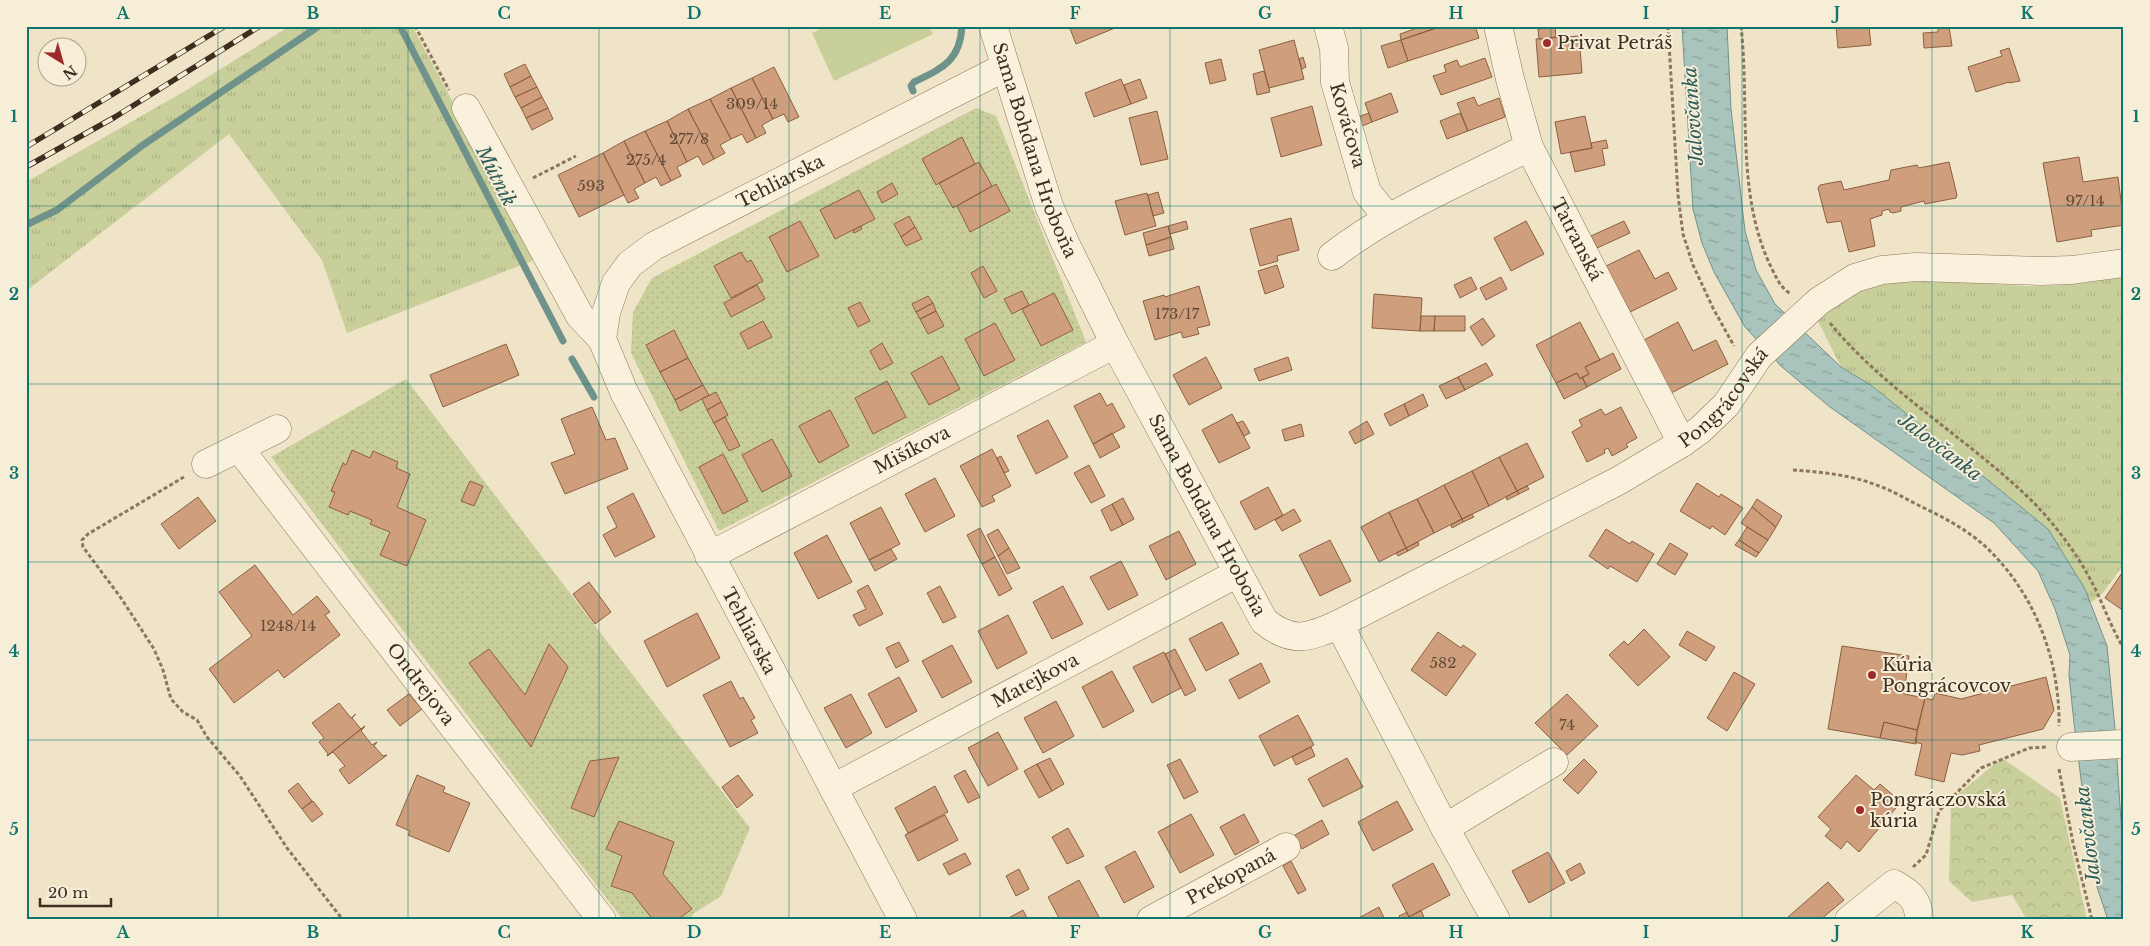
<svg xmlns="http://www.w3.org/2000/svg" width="2150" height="946" font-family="'Libre Baskerville',serif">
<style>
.grass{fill:url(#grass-tufts)}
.forest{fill:url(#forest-crowns)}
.garden{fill:url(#garden-dots)}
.pitch{fill:#c9cf9b}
.water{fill:url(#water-ripples);stroke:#6f938a}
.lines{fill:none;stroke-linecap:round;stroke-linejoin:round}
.stream{stroke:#6f938a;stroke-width:7}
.building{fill:#cf9f7d;stroke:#8d5f41}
.minor-casing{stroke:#8d765c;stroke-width:29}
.path{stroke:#8d765c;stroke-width:3;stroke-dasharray:4 2.5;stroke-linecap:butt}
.minor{stroke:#faf1dc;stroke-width:28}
.rail-casing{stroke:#3d2e20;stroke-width:5.5}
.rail{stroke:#f7eed8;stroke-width:4;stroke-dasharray:11;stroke-linecap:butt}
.grid{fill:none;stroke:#0f766e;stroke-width:1;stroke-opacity:0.55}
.poi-dot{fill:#9e2a2b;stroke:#f7eed8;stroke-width:2}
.labels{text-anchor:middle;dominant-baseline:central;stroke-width:4;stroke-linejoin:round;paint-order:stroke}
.number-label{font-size:15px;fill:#624a37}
.poi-label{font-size:18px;fill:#3d2e20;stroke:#f7eed8;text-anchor:start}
.street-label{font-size:18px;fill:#3d2e20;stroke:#f7eed8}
.water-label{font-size:19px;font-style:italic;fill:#2f5d5a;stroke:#f7eed8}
.neatline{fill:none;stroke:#0f766e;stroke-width:2}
.grid-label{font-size:16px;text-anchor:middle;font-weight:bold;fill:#0f766e}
</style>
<defs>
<pattern id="grass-tufts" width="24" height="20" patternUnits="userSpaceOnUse" patternTransform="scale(1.25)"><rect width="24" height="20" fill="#c9cf9b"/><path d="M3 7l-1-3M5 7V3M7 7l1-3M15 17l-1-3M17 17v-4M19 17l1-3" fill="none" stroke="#aeb285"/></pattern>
<pattern id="forest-crowns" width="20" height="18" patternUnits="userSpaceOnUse" patternTransform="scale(1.25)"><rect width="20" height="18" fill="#c9cf9b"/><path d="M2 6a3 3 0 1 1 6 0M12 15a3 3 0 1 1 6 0" fill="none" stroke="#aeb285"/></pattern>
<pattern id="garden-dots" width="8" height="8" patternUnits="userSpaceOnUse" patternTransform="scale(1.25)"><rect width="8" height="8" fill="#c9cf9b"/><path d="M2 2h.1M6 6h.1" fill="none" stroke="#aeb285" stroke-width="1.8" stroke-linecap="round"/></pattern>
<pattern id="water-ripples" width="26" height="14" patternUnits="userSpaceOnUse" patternTransform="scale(1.25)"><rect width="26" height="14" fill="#a9c4bc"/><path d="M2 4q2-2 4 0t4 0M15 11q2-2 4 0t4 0" fill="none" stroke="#8ba098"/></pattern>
</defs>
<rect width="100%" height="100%" fill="#f0e4c8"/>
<!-- grass -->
<path class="grass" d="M290 26H412L537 259 347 333 322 260 229 134 26 291V182L185 91Z
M2124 277V564L2102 594 2090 603 2085 589 2048 529 1872 386 1841 367 1817 319C1829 310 1841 299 1855 293 1911 267 1985 288 2044 286 2071 285 2098 281 2124 277Z"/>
<!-- forest -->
<path class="forest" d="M2002 758 2060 798 2087 920H2027L2012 895 1972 902 1949 881 1951 800Z"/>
<!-- garden -->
<path class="garden" d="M976 108 996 116 1086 342 719 531 631 353 633 312 652 278Z
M406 379 750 828 721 896 693 914 691 920H623L271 457Z"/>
<!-- pitch -->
<path class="pitch" d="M827 26H929L933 34 834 81 812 33Z"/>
<!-- water -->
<path class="water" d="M1682 26H1727L1731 109 1745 231 1756 270 1775 304 1841 367 1872 386 2048 529 2085 589 2107 646 2115 729 2124 867V920H2108L2093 875 2074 723 2069 675 2070 655 2055 609 2038 571 1994 523 1830 407 1782 367 1745 327 1714 272 1702 243 1693 209Z"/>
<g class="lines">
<!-- stream -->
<path class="stream" d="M400 26 563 341
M913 91 911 86 914 82C943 68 960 61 962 26
M26 225 57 210 143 145 319 26
M572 359 594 397"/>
</g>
<!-- building -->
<path class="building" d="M1069 26H1115V28L1076 44Z
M1423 26H1442L1401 40 1400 34Z
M1442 26H1475L1479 38 1408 61 1401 40Z
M1836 26H1869L1871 45 1838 48Z
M1938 26H1949L1952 46 1924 48 1923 33 1938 32Z
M1555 27 1556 37 1539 39 1538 29Z
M1579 36 1582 73 1539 77 1536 39Z
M1294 40 1304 79 1269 88 1259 50Z
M1401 40 1408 61 1388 68 1381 46Z
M2009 48 2020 81 2009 83V82L1976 92 1968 67 2002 56 2000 51Z
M1303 57 1306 67 1302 69 1299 59Z
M1485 58 1492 77 1441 95 1433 76 1446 72 1444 65 1457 60 1460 67Z
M1221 59 1226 80 1210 84 1205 63Z
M525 64 531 76 510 87 504 74Z
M774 67 799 117 788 122 784 114 773 119 752 78Z
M1264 71 1270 92 1257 95 1253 74Z
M531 76 537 87 515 97 510 87Z
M752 78 773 119 762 125 766 133 756 138 731 88Z
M1121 79 1131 104 1094 117 1085 93Z
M1140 79 1147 98 1131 104 1124 85Z
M537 87 542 97 521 108 515 97Z
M731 88 756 138 747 143 742 134 731 139 710 99Z
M1391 93 1398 112 1372 122 1365 103Z
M542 97 548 108 526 118 521 108Z
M1474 97 1478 106 1499 98 1505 117 1468 131 1457 103Z
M710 99 731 139 720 145 725 153 714 159 688 109Z
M1312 106 1322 145 1281 157 1271 118Z
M548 108 553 119 532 130 526 118Z
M688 109 714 159 703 165 698 156 687 162 667 121Z
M1157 111 1168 159 1141 165 1129 118Z
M1369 113 1372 122 1355 129 1352 119Z
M1460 113 1468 131 1447 139 1440 121Z
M1585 116 1592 148 1561 154 1555 122Z
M667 121 687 162 677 167 681 176 671 181 645 131Z
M645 131 671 181 661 186 656 177 645 183 624 141Z
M962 137 975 164 936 185 922 159Z
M1606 140 1608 148 1602 149 1605 165 1575 172 1570 152 1592 148 1591 143Z
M624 141 645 183 634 189 639 198 628 203 603 153Z
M603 153 624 195 579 217 558 175Z
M2079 157 2083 182 2118 177 2124 225 2091 230 2092 236 2057 242 2043 163Z
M979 162 992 186 953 208 939 183Z
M1949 162 1957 195 1956 198 1925 204 1924 201 1901 207V211L1893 213 1890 212 1889 209 1882 211V215L1870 219 1875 246 1849 252 1841 221 1827 223 1818 188 1820 185 1841 181 1844 190 1889 180 1891 170 1917 165 1919 168Z
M892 183 898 194 882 203 877 192Z
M996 184 1010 211 970 232 957 206Z
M859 190 875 219 835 239 820 210Z
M1158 192 1164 213 1153 216 1148 195Z
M1147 193 1156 226 1125 235 1115 201Z
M909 216 915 227 901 237 894 224Z
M1291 218 1299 250 1277 256 1278 261 1260 266 1250 229Z
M800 221 819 256 787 272 769 237Z
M1186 221 1188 229 1170 234 1168 226Z
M1526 221 1544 254 1511 271 1494 238Z
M1624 221 1630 233 1597 248 1591 236Z
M861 226 862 229 854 233 853 230Z
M1168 226 1171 237 1146 245 1143 233Z
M915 227 922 239 906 246 901 237Z
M1171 237 1174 249 1149 256 1146 245Z
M1639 250 1655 279 1668 272 1677 289 1630 312 1606 266Z
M741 252 747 262 751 260 763 281 731 298 714 266Z
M1277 265 1284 287 1265 294 1258 271Z
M983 266 997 291 984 298 971 273Z
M1471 277 1477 289 1460 298 1454 285Z
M1501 277 1507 289 1486 300 1480 288Z
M757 285 765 299 731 317 724 303Z
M1199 286 1210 325 1197 328 1199 334 1183 338 1181 332 1155 340 1143 301 1164 295 1165 297Z
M1022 291 1029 305 1012 314 1004 299Z
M1054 293 1073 330 1041 346 1022 309Z
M1374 294 1422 298 1420 331 1372 328Z
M928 296 933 303 916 312 912 304Z
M860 302 870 321 858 327 848 308Z
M933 303 936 311 920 319 916 312Z
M936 311 944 326 928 334 920 319Z
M1421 316H1435L1434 331H1420Z
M1435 316H1465V331H1434Z
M1483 318 1495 336 1482 346 1470 327Z
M763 321 772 337 748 349 740 333Z
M1580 322 1600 360 1585 367 1589 374 1580 379 1577 373 1556 383 1536 345Z
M1678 322 1693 351 1716 340 1728 364 1671 393 1644 340Z
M995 323 1015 360 984 376 965 339Z
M674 330 688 358 660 372 646 345Z
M882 343 893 363 880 370 870 351Z
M506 344 519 375 443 407 430 375Z
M1613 353 1621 369 1587 387 1582 377 1589 374 1585 367Z
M942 356 960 389 929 405 911 373Z
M1206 357 1222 388 1189 405 1173 375Z
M1288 357 1292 370 1259 381 1254 369Z
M688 358 703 385 675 400 660 372Z
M1486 363 1493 375 1465 390 1458 377Z
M1577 373 1580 379 1582 377 1587 387 1564 399 1556 383Z
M1458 377 1465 390 1446 399 1439 386Z
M887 381 906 417 873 434 855 398Z
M703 385 709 395 680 411 675 400Z
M716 392 721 402 707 410 702 399Z
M1100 393 1107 406 1112 403 1125 427 1093 444 1074 406Z
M1423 394 1428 406 1409 416 1404 404Z
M721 402 728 415 714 423 707 410Z
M1404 404 1409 416 1390 426 1384 414Z
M592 407 606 440 615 438 628 469 565 494 551 463 575 454 561 419Z
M1621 407 1637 438 1626 444 1628 447 1612 456 1608 448 1604 450 1605 453 1587 462 1572 432 1582 426 1579 420 1601 409 1605 415Z
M830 410 849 446 819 463 799 426Z
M1232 414 1250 448 1219 463 1202 430Z
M725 417 740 446 729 451 714 423Z
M1048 420 1068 457 1036 474 1017 436Z
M1243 421 1250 433 1244 436 1237 423Z
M1367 421 1374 434 1355 444 1349 432Z
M1301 424 1304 436 1285 441 1282 430Z
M1112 433 1120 447 1100 458 1093 444Z
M772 439 792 476 762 492 742 455Z
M1527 443 1544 477 1517 491 1499 457Z
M992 449 1011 486 992 496 995 501 982 507 960 466Z
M352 450 370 458 373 451 398 462 396 468 410 474 397 507 426 520 407 566 380 555 390 532 370 524 372 520 350 511 348 515 329 507 335 492 331 491 343 463 346 465Z
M723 454 748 501 723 514 699 467Z
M1001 456 1009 471 1004 473 997 458Z
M1499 457 1517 491 1489 506 1472 471Z
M1089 465 1105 496 1091 503 1074 473Z
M1472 471 1489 506 1462 519 1444 485Z
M935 478 955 516 925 532 905 494Z
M470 481 483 486 474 506 461 501Z
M1697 483 1719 497 1721 494 1743 508 1725 535 1712 526 1710 529 1680 511Z
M1444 485 1462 519 1434 533 1417 499Z
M1527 486 1529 489 1519 494 1517 491Z
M1268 487 1283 515 1255 530 1240 502Z
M1517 491 1519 494 1507 500 1506 497Z
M633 493 655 537 615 557 603 535 617 527 607 507Z
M198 497 216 521 179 549 161 524Z
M1123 498 1134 519 1123 525 1112 504Z
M1417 499 1434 533 1406 548 1389 512Z
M1757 499 1782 516 1776 527 1752 507Z
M1112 504 1123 525 1111 531 1101 510Z
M881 507 900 544 869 560 850 523Z
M1752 507 1776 527 1768 540 1741 523Z
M1294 509 1301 521 1282 531 1275 520Z
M1389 512 1406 548 1379 562 1361 527Z
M1472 514 1474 517 1463 522 1462 519Z
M1462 519 1463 522 1452 528 1451 525Z
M1747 527 1768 540 1759 553 1739 540Z
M980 528 995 557 982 564 967 535Z
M998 529 1009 548 998 556 987 535Z
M1606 529 1630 544 1632 541 1654 554 1637 582 1610 566 1608 569 1589 556Z
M1179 531 1196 564 1166 580 1149 546Z
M827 535 852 582 818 599 794 553Z
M1330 540 1351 581 1320 596 1299 555Z
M1739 540 1759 553 1756 557 1735 545Z
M1418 542 1419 545 1408 551 1406 548Z
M1670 543 1688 554 1675 575 1657 564Z
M1009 548 1020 568 1007 574 998 556Z
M1406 548 1408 551 1398 556 1396 553Z
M891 549 897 559 875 571 869 560Z
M995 557 1012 589 999 596 982 564Z
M1121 561 1138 595 1108 610 1090 577Z
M255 565 293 615 317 596 330 612 325 615 340 635 284 678 278 670 234 703 209 669 252 636 219 592Z
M2124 570V611L2105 598Z
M589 582 611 612 595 624 573 594Z
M868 585 883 614 859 626 853 615 866 609 857 591Z
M940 586 956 617 943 623 927 593Z
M1063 586 1083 624 1052 639 1033 602Z
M697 613 720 658 667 687 644 641Z
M1008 615 1027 653 997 669 978 631Z
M1222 622 1239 654 1206 671 1189 639Z
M1644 629 1670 657 1638 686 1609 655 1624 641 1628 645Z
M1687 631 1715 647 1706 661 1679 645Z
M1438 632 1461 648 1463 645 1476 654 1446 696 1411 670Z
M899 642 909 661 896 668 886 648Z
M549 644 568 667 531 747 469 663 489 649 525 695Z
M952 645 972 682 942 698 922 661Z
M1842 646 1909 656 1904 694 1925 698 1917 730 1884 722 1880 738 1828 729Z
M1175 649 1196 690 1185 696 1165 654Z
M1164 652 1181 688 1152 703 1133 667Z
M1261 663 1270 682 1239 699 1229 680Z
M1112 671 1134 711 1103 728 1082 687Z
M1734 672 1755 684 1727 731 1707 718Z
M899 677 917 711 886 728 868 694Z
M2046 677 2054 710 2043 729 1979 745 1980 751 1962 755 1951 753 1944 782 1915 775 1922 744 1915 742 1925 698 1933 700 1935 693 1961 699Z
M731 681 740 699 743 697 755 718 751 720 758 733 730 747 703 695Z
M409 694 422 709 400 726 387 710Z
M851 694 872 733 846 748 824 708Z
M1567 694 1598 726 1567 755 1535 723Z
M1056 701 1074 736 1043 753 1024 718Z
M339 703 351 718 356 714 352 718 361 729 365 726 327 756 328 754 319 742 324 738 312 723Z
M1298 715 1314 745 1274 766 1259 736Z
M1884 722 1917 730 1916 744 1880 738Z
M365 726 361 731 372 745 377 742 374 746 383 756 387 755 349 784 339 770 345 766 333 752 327 756Z
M998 732 1018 769 988 786 968 748Z
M1311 747 1315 756 1296 765 1292 757Z
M619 757 594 817 571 808 590 761Z
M1050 758 1064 784 1052 791 1037 764Z
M1347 758 1363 787 1323 807 1308 779Z
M1180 759 1198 792 1184 799 1167 765Z
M1584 759 1597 772 1578 794 1563 780Z
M1037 764 1052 791 1039 798 1024 771Z
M965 770 980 797 968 803 954 776Z
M417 775 445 787 443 792 470 803 449 852 408 835 410 831 396 825Z
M738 775 753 795 737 808 722 787Z
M1856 775 1874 790 1880 784 1901 802 1859 852 1847 841 1841 849 1825 836 1831 829 1818 817Z
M298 783 312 801 302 809 288 791Z
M935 786 948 812 908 833 895 808Z
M313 801 323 814 312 822 302 809Z
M1397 801 1413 830 1373 851 1358 822Z
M1191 814 1214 855 1180 873 1158 832Z
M1244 814 1259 842 1235 855 1220 827Z
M945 815 958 840 918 861 905 835Z
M1322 820 1329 834 1302 849 1295 835Z
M619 821 674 842 663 874 692 909 677 920H653L632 893 611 886 622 856 606 849Z
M1068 828 1084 856 1067 864 1052 837Z
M1135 851 1154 887 1124 903 1105 867Z
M1548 852 1565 883 1529 903 1512 871Z
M965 853 971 864 949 875 943 864Z
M1291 861 1306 890 1298 894 1283 866Z
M1433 863 1450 895 1409 917 1392 885Z
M1580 863 1585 873 1571 881 1566 871Z
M1019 869 1029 889 1016 896 1006 876Z
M1079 880 1099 917 1094 920H1060L1048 897Z
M1828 882 1844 900 1820 920H1791L1788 917Z
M1379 907 1385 920H1355Z
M1023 910 1028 920H1005Z
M1421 910 1425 920H1401L1399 916 1407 912 1409 917Z"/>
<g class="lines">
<defs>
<g id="minor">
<path id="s1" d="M993 26 1049 206 1066 245 1115 344 1264 621C1292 644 1309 638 1339 624L1445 828 1496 920"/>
<path id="s2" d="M1328 26 1334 48 1335 82 1367 192 1388 218"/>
<path id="s3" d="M1498 26 1510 79 1529 147 1682 443"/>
<path d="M466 108 580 316 602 339"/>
<path d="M1332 256C1391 210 1463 181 1529 147"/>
<path id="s4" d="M239 448 602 920"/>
<path d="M206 464 277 429"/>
<path id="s5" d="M709 556 1115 344"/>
<path id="s6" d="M1339 624 1618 481 1682 443 1700 430 1726 405 1759 356 1819 301 1855 278 1882 270 1916 267 2041 271 2072 270 2124 263"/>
<path d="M2071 747 2122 744"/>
<path id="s7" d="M833 788 1238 573"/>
<path d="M1445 828 1554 762"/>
<path id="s8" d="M903 920 624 392 602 339 606 313 616 283 630 264 654 246 1005 67"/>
<path id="s9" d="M1151 920 1286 847"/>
<path d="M1849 920 1894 884C1910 893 1919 900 1919 920"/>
</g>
</defs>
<!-- minor casing -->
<use href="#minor" class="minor-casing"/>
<!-- path -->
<path class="path" d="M415 26 449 90
M1668 26 1678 195 1683 234 1693 265 1713 308 1734 346
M1741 26C1750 107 1735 197 1773 271 1778 281 1781 288 1791 294
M533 178 576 156
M1830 323C1886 392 1972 441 2035 504 2055 525 2075 551 2089 577 2102 600 2110 626 2124 649
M1793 470C1822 472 1852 475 1879 486 1893 491 1906 499 1920 506 1943 517 1968 530 1987 548 2035 594 2060 660 2059 726
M184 477 88 534 82 540 83 547 121 598 154 649 163 670 171 699 183 712 197 720 207 737 240 776 287 848 343 920
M2059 769 2073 843 2092 920
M1913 867 1926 855 1939 811 1981 768 2029 748 2047 747"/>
<!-- minor -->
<use href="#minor" class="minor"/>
<defs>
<path id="rail" d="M26 147 225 26
M26 167 115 117 260 26"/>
</defs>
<!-- rail casing -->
<use href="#rail" class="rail-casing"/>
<!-- rail -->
<use href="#rail" class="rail"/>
</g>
<!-- grid -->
<path class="grid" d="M218 26V920M408 26V920M599 26V920M789 26V920M980 26V920M1170 26V920M1361 26V920M1551 26V920M1742 26V920M1932 26V920M26 206H2124M26 384H2124M26 562H2124M26 740H2124"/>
<!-- markers -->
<g class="poi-dot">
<circle cx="1547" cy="43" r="5"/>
<circle cx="1872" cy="675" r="5"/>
<circle cx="1860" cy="810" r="5"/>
</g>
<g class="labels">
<!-- number labels -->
<g class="number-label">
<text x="752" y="103">309/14</text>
<text x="689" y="138">277/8</text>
<text x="646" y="159">275/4</text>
<text x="591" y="185">593</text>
<text x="2085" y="200">97/14</text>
<text x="1177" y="313">173/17</text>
<text x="288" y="625">1248/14</text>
<text x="1443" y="662">582</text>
<text x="1567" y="724">74</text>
</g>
<!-- poi labels -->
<g class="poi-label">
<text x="1557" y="43">Privat Petráš</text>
<text x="1882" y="665">Kúria<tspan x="1882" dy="21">Pongrácovcov</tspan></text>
<text x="1870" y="800">Pongráczovská<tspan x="1870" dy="21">kúria</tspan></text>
</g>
<!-- street labels -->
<g class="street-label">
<text stroke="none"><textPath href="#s2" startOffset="102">Kováčova</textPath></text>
<text stroke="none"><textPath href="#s1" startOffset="131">Sama Bohdana Hroboňa</textPath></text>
<text stroke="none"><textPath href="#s8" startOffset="908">Tehliarska</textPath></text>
<text stroke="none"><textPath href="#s3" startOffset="229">Tatranská</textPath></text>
<text stroke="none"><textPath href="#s6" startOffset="450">Pongrácovská</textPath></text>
<text stroke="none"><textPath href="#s5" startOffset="229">Mišíkova</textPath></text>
<text stroke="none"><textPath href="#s1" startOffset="536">Sama Bohdana Hroboňa</textPath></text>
<text transform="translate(749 631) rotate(62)">Tehliarska</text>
<text stroke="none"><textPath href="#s7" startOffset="229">Matejkova</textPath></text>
<text stroke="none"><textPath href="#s4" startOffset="298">Ondrejova</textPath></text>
<text stroke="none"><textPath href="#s9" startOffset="91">Prekopaná</textPath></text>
</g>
<!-- water labels -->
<g class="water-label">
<text transform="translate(1693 116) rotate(-94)">Jalovčanka</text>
<text transform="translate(496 176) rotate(63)">Mútnik</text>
<text transform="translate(1940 447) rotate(37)">Jalovčanka</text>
<text transform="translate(2088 835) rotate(-97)">Jalovčanka</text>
</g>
</g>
<!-- border -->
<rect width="2150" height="946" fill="none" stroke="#f7eed8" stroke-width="55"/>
<!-- north arrow -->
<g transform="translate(62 62) rotate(143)"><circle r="24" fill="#f7eed8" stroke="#ada18e"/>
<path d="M0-4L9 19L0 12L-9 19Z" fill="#9e2a2b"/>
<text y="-8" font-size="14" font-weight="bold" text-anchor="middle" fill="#3d2e20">N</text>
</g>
<!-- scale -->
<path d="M40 898v8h71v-8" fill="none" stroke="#3d2e20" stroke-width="2.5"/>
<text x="48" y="898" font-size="15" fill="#3d2e20" stroke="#f7eed8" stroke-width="4" paint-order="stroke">20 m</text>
<rect x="28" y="28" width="2094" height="890" class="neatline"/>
<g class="grid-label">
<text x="123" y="19">A</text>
<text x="313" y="19">B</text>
<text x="504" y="19">C</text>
<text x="694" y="19">D</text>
<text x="885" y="19">E</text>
<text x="1075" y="19">F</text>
<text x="1265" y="19">G</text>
<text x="1456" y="19">H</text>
<text x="1646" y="19">I</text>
<text x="1837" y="19">J</text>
<text x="2027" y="19">K</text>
<text x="14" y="122">1</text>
<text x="2136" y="122">1</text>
<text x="14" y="300">2</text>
<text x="2136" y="300">2</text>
<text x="14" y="479">3</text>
<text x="2136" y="479">3</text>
<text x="14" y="657">4</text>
<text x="2136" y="657">4</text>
<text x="14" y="835">5</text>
<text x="2136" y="835">5</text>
<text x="123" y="938">A</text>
<text x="313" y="938">B</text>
<text x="504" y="938">C</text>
<text x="694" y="938">D</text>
<text x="885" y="938">E</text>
<text x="1075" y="938">F</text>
<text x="1265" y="938">G</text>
<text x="1456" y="938">H</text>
<text x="1646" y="938">I</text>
<text x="1837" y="938">J</text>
<text x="2027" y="938">K</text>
</g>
</svg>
